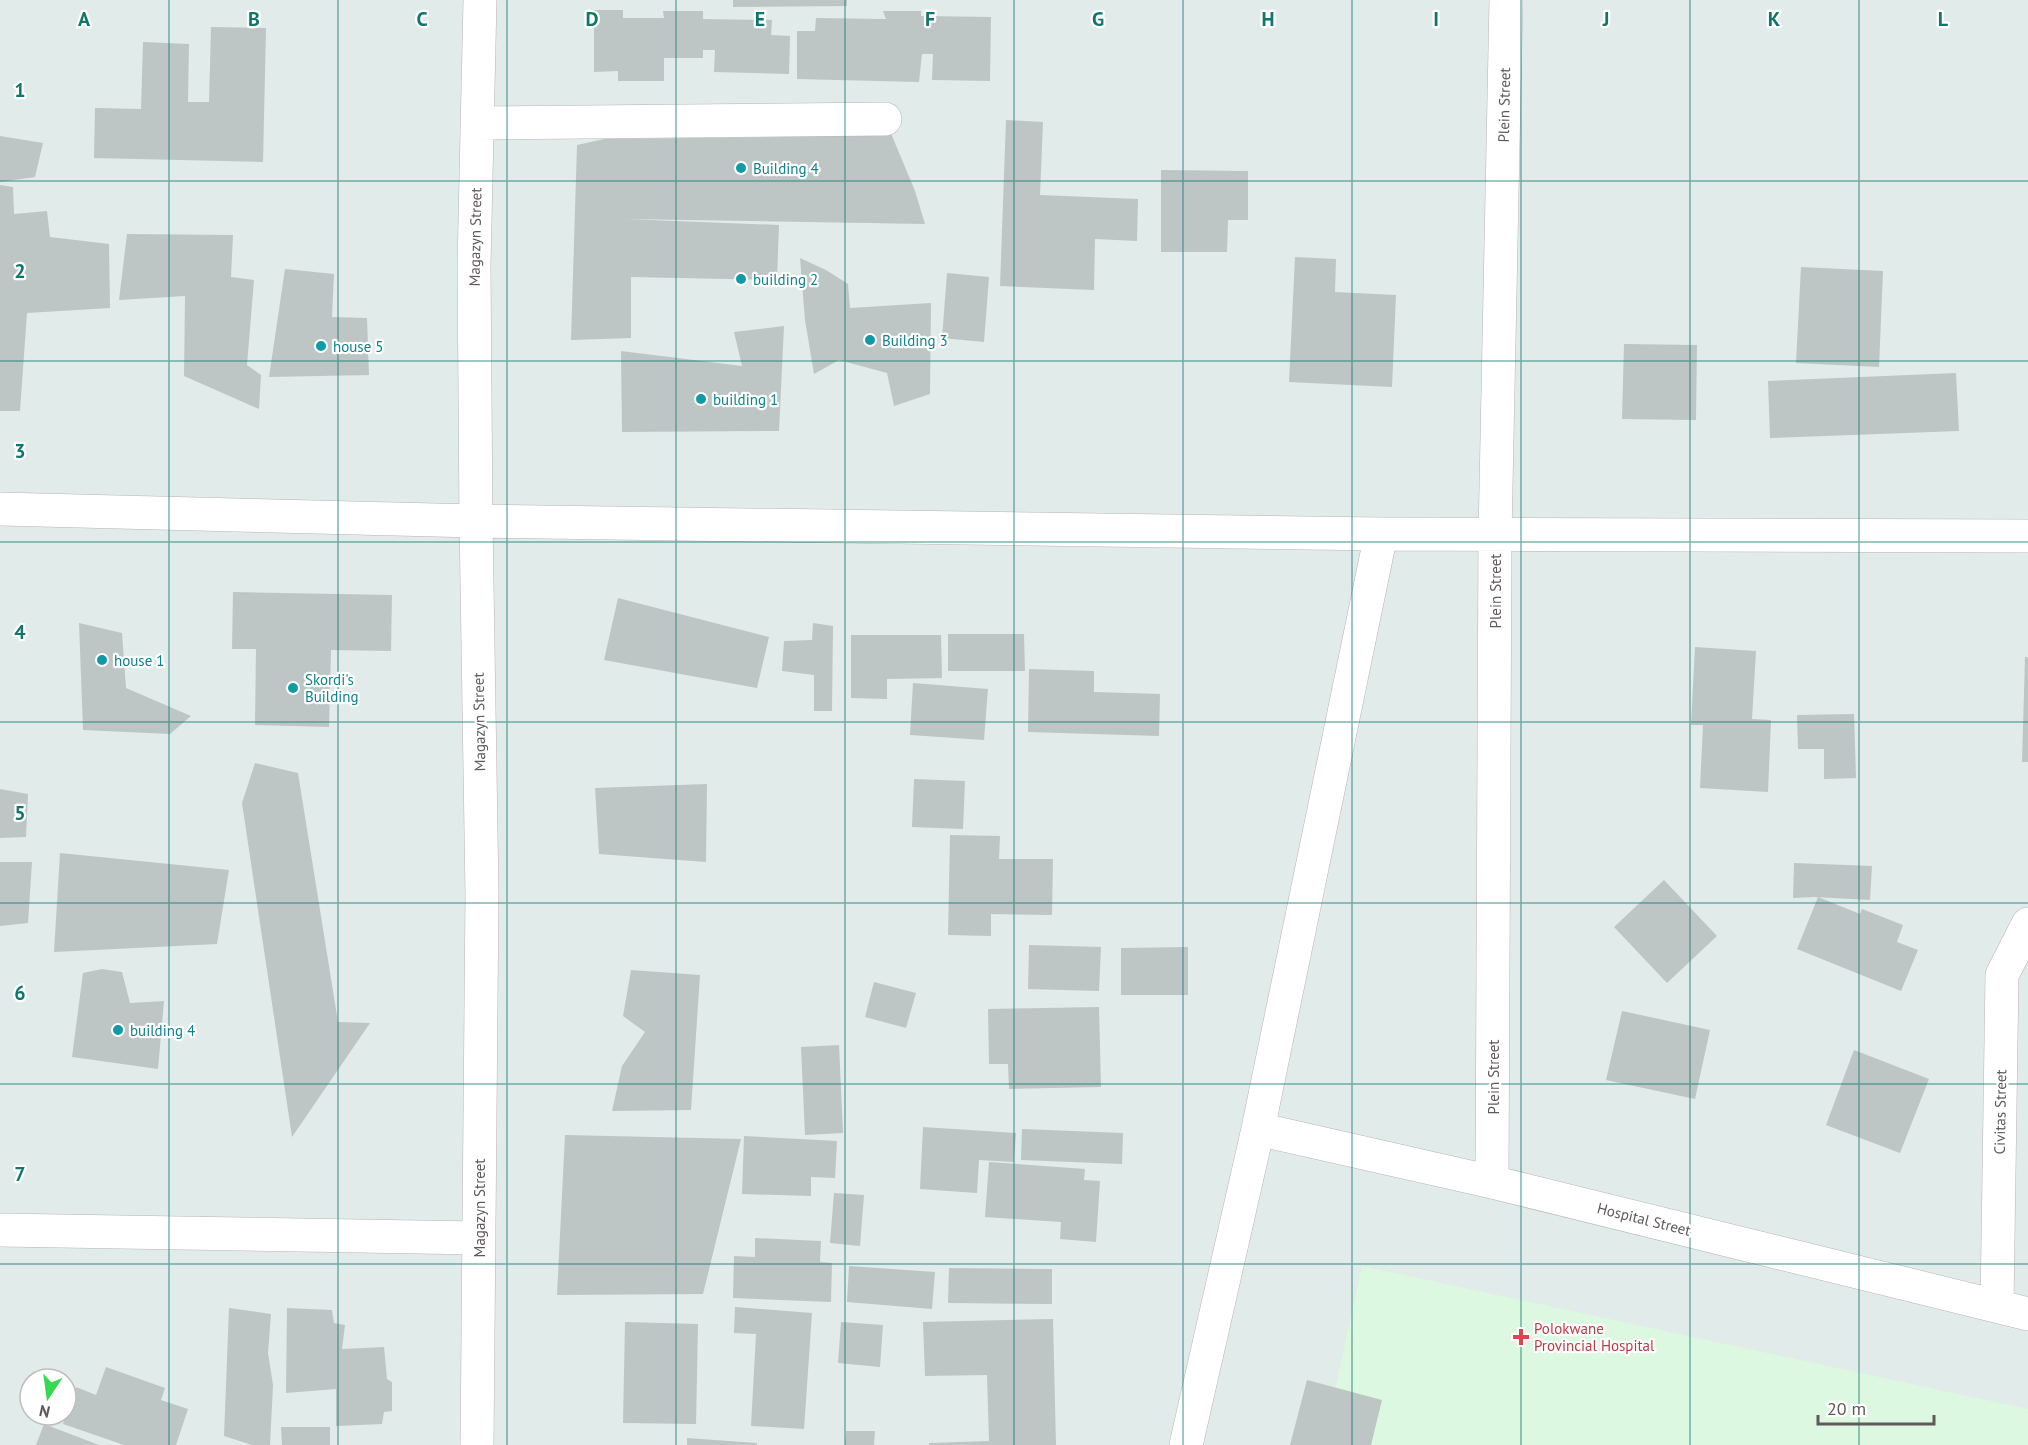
<svg xmlns="http://www.w3.org/2000/svg" width="2028" height="1445" font-family="'PT Sans',sans-serif">
<style>
.medical{fill:#ddf8e1}
.building{fill:#bdc6c4}
.lines{fill:none;stroke-linecap:round;stroke-linejoin:round}
.street-casing{stroke:#bab3b6;stroke-width:34}
.street{stroke:#fff;stroke-width:33}
.grid{fill:none;stroke:#0f766e;stroke-width:1.5;stroke-opacity:0.55}
.culture-dot{fill:#0f9aa8;stroke:#fff;stroke-width:2}
.health-dot{fill:#e0444e;stroke:#fff;stroke-width:2}
.labels{text-anchor:middle;dominant-baseline:central;stroke-width:4.5;stroke-linejoin:round;paint-order:stroke}
.street-label{font-size:15px;fill:#60595c;stroke:#fff}
.culture-label{font-size:15px;fill:#0d838f;stroke:#fff;text-anchor:start}
.health-label{font-size:15px;fill:#be3a42;stroke:#fff;text-anchor:start}
.grid-label{font-size:20px;text-anchor:middle;font-weight:bold;fill:#0f766e;stroke:#fff;stroke-width:4.5;stroke-linejoin:round;paint-order:stroke}
</style>
<rect width="100%" height="100%" fill="#e1ebe9"/>
<!-- medical -->
<path class="medical" d="M1362 1266 2028 1409V1445H1323Z"/>
<!-- building -->
<path class="building" d="M733 0H847V6L733 7Z
M594 10H623V18H664L663 11H703V19L772 20 771 35 790 36 789 74 714 72 715 50H703V58H664V81H618V71L594 72Z
M883 11H921V16L991 17 990 81 932 80 933 54H922L919 82 797 79V31H815L816 18 886 19Z
M211 27 266 28 263 162 94 158 95 108 141 109 143 42 189 44 188 102H209Z
M885 119 915 191 925 224 625 219 779 225 777 280 631 277V338L571 340 577 145 604 139 786 137Z
M1006 120 1043 122 1040 195 1138 199 1137 241 1095 239 1094 290 1000 286Z
M0 136 43 143 35 177 0 182Z
M1161 170 1248 171V220H1228L1227 252H1161Z
M0 185 13 187 14 214 47 211 50 237 109 244 110 308 27 313 20 411H0Z
M127 234 233 235 231 277 254 280 247 365 261 375 259 409 184 376 185 296 119 300Z
M1295 257 1336 259 1335 292 1396 295 1392 387 1289 382Z
M800 258 826 270 848 284 850 308 931 303 930 394 894 406 887 373 839 360 814 374 805 320Z
M1801 267 1883 271 1879 367 1796 363Z
M285 269 334 274 332 317 367 318 369 375 269 377Z
M947 273 989 277 984 342 942 338Z
M784 326 779 431 622 432 621 351 742 366 734 332Z
M1624 344 1697 345 1696 420 1622 419Z
M1956 373 1959 431 1770 438 1768 381Z
M233 592 392 595 391 651 331 650 329 727 255 725 256 649H232Z
M618 598 769 637 757 688 604 660Z
M79 623 122 633 126 688 191 716 170 734 83 730Z
M813 623 833 626 832 711H814V675L782 671 784 641 812 640Z
M948 634H1024L1025 671H948Z
M851 635H941L942 678 887 679V699L851 698Z
M1695 647 1756 651 1752 719 1771 720 1768 792 1700 788 1703 725H1691Z
M2025 657H2028V762H2022Z
M1029 669 1094 671V692L1160 694 1159 736 1028 732Z
M913 683 988 689 984 740 910 735Z
M1854 714 1856 778 1824 779V749H1798L1797 715Z
M255 763 298 773 338 1022 370 1023 292 1137 242 803Z
M914 779 965 781 963 829 912 827Z
M707 784 706 862 599 854 595 788Z
M0 789 28 794 26 837 0 838Z
M950 835 1000 836 999 859H1053L1052 915 991 914V936L948 935Z
M60 853 229 870 217 944 54 952Z
M0 862H32L28 923 0 926Z
M1794 863 1872 866 1870 900 1814 897 1793 898Z
M1664 880 1717 936 1667 983 1614 927Z
M1818 897 1860 914 1862 909 1903 925 1897 942 1918 950 1901 991 1797 949Z
M1029 945 1101 947 1099 991 1028 989Z
M1188 947V995H1121V948Z
M102 969 122 972 130 1003 164 1001 158 1069 72 1057 83 973Z
M631 970 700 975 691 1110 612 1111 622 1066 645 1032 623 1016Z
M874 982 916 993 906 1028 865 1017Z
M1099 1007 1101 1087 1009 1089 1008 1064H989L988 1009Z
M1622 1011 1710 1030 1695 1099 1606 1080Z
M839 1045 843 1133 805 1135 801 1047Z
M1854 1050 1929 1079 1900 1153 1826 1125Z
M923 1127 1016 1133 1014 1162 979 1160 977 1193 920 1189Z
M1022 1129 1123 1133 1122 1164 1021 1160Z
M565 1135 741 1139 703 1294 557 1295Z
M744 1136 837 1141 835 1178 811 1177V1196L742 1194Z
M989 1162 1085 1169 1084 1180 1100 1181 1096 1242 1060 1239 1061 1222 985 1217Z
M834 1193 864 1195 860 1246 830 1243Z
M755 1238 821 1241 820 1262 832 1263 831 1302 733 1298 734 1256 755 1257Z
M849 1266 935 1272 932 1309 847 1302Z
M949 1268 1052 1269V1304L948 1303Z
M735 1307 812 1313 804 1429 751 1426 756 1334 734 1333Z
M229 1308 271 1314 268 1353 273 1385 270 1445H252L224 1436Z
M287 1308 332 1310 334 1323 345 1325 342 1349 384 1347 387 1379 392 1382V1411L384 1412 382 1424 336 1426V1389L286 1393Z
M1053 1319 1056 1445H929V1443L989 1441 987 1375 925 1376 923 1322Z
M625 1322 698 1324 696 1424 623 1423Z
M841 1322 883 1325 880 1367 838 1363Z
M106 1367 165 1388 161 1400 188 1409 176 1445H124L63 1424 76 1387 96 1395Z
M1307 1380 1382 1400 1371 1445H1290Z
M44 1424 99 1445H36Z
M281 1427H330V1445H282Z
M846 1431H875L874 1445H845Z
M687 1438 757 1443V1445H687Z"/>
<g class="lines">
<defs>
<path id="street" d="M477 123 885 119
M0 509 476 521 1381 534 2028 536
M1258 1129 1492 1182 2028 1314
M1492 1182 1495 536 1506 0
M0 1230 479 1238
M1997 1306 2002 975 2028 924
M477 1445 482 894 476 521 474 266 480 0
M1186 1445 1258 1129 1381 534"/>
</defs>
<!-- street casing -->
<use href="#street" class="street-casing"/>
<!-- street -->
<use href="#street" class="street"/>
</g>
<!-- grid -->
<path class="grid" d="M169 0V1445M338 0V1445M507 0V1445M676 0V1445M845 0V1445M1014 0V1445M1183 0V1445M1352 0V1445M1521 0V1445M1690 0V1445M1859 0V1445M0 181H2028M0 361H2028M0 542H2028M0 722H2028M0 903H2028M0 1084H2028M0 1264H2028"/>
<!-- markers -->
<g class="culture-dot">
<circle cx="741" cy="168" r="6"/>
<circle cx="741" cy="279" r="6"/>
<circle cx="870" cy="340" r="6"/>
<circle cx="321" cy="346" r="6"/>
<circle cx="701" cy="399" r="6"/>
<circle cx="102" cy="660" r="6"/>
<circle cx="293" cy="688" r="6"/>
<circle cx="118" cy="1030" r="6"/>
</g>
<path class="health-dot" d="M1518 1328h6v6h6v6h-6v6h-6v-6h-6v-6h6z"/>
<g class="labels">
<!-- street labels -->
<g class="street-label">
<text transform="translate(1504 105) rotate(-89)">Plein Street</text>
<text transform="translate(475 237) rotate(-89)">Magazyn Street</text>
<text transform="translate(1495 591) rotate(-90)">Plein Street</text>
<text transform="translate(479 722) rotate(-91)">Magazyn Street</text>
<text transform="translate(1493 1077) rotate(-90)">Plein Street</text>
<text transform="translate(2000 1112) rotate(-89)">Civitas Street</text>
<text transform="translate(479 1208) rotate(-90)">Magazyn Street</text>
<text transform="translate(1644 1219) rotate(14)">Hospital Street</text>
</g>
<!-- culture labels -->
<g class="culture-label">
<text x="753" y="168">Building 4</text>
<text x="753" y="279">building 2</text>
<text x="882" y="340">Building 3</text>
<text x="333" y="346">house 5</text>
<text x="713" y="399">building 1</text>
<text x="114" y="660">house 1</text>
<text x="305" y="679">Skordi's<tspan x="305" dy="17">Building</tspan></text>
<text x="130" y="1030">building 4</text>
</g>
<!-- health labels -->
<g class="health-label">
<text x="1534" y="1328">Polokwane<tspan x="1534" dy="17">Provincial Hospital</tspan></text>
</g>
</g>
<g class="grid-label">
<text x="84" y="26">A</text>
<text x="254" y="26">B</text>
<text x="422" y="26">C</text>
<text x="592" y="26">D</text>
<text x="760" y="26">E</text>
<text x="930" y="26">F</text>
<text x="1098" y="26">G</text>
<text x="1268" y="26">H</text>
<text x="1436" y="26">I</text>
<text x="1606" y="26">J</text>
<text x="1774" y="26">K</text>
<text x="1943" y="26">L</text>
<text x="20" y="97">1</text>
<text x="20" y="278">2</text>
<text x="20" y="458">3</text>
<text x="20" y="639">4</text>
<text x="20" y="820">5</text>
<text x="20" y="1000">6</text>
<text x="20" y="1181">7</text>
</g>
<!-- north arrow -->
<g transform="translate(48 1397) rotate(193)"><circle r="28" fill="#ffffff" stroke="#bfbdbe" stroke-width="1.5"/>
<path d="M0-4.5L10 22L0 15L-10 22Z" fill="#38d952"/>
<text y="-9" font-size="16" font-weight="bold" text-anchor="middle" fill="#60595c">N</text>
</g>
<!-- scale -->
<path d="M1818 1415v9h116v-9" fill="none" stroke="#60595c" stroke-width="3"/>
<text x="1827" y="1415" font-size="18" fill="#60595c" stroke="#ffffff" stroke-width="4.5" paint-order="stroke">20 m</text>
</svg>
